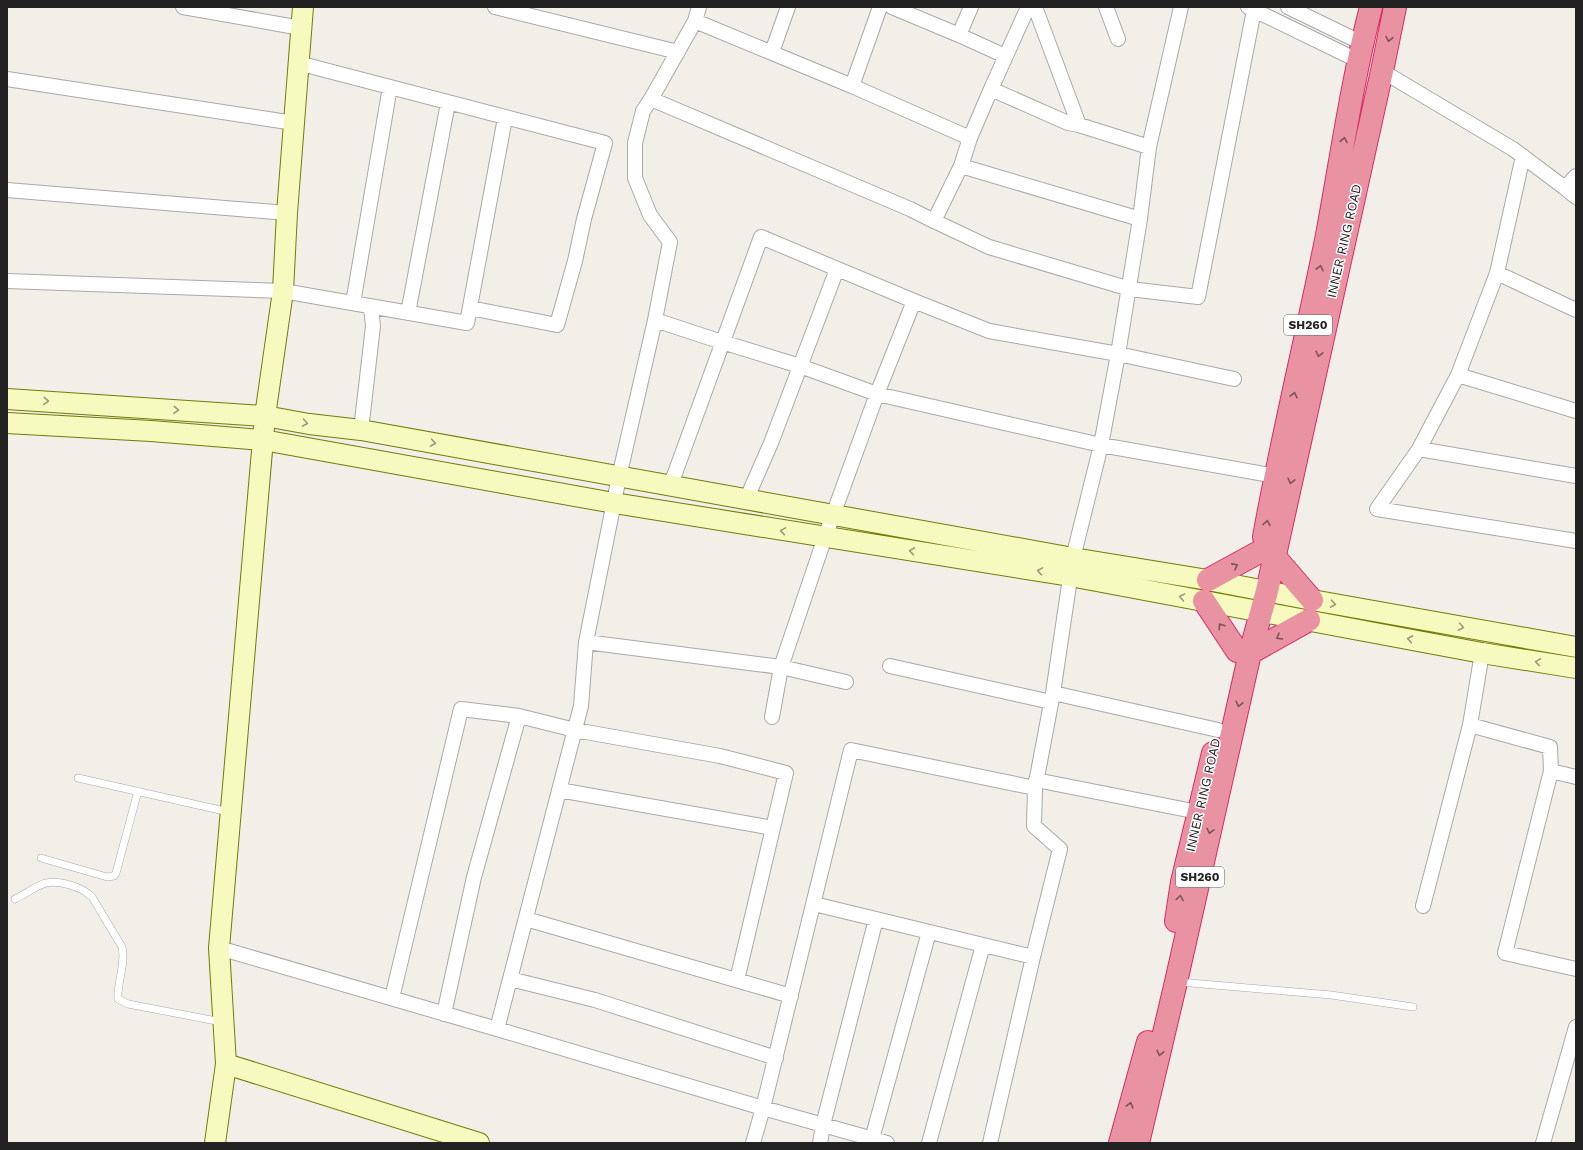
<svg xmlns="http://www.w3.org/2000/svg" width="1583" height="1150" font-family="'Work Sans',sans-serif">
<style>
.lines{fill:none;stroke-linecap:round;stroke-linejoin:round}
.lane-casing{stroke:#a9a9a9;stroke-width:8}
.street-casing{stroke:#a9a9a9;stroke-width:16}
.secondary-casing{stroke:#707d05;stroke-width:22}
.highway-casing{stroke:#dc2a67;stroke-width:24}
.lane{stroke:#fff;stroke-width:7}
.street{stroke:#fff;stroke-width:14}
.secondary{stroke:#f7fabf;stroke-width:20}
.highway{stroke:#e892a2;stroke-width:22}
.oneway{stroke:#7b545c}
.oneway2{stroke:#979978}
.labels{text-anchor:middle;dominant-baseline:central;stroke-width:3;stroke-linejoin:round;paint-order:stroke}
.shield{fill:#fff;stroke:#646464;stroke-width:1}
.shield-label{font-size:12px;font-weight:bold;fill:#222}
.street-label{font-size:13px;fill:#222;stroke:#fff}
</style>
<rect width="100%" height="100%" fill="#f2efe9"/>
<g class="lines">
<defs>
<path id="lane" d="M78 778 229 812
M41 858 107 877 114 876 116 873 138 791
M15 899C24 895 37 885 46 883 60 880 82 887 92 897L122 947C126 964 117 982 118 999L128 1004 222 1022
M1179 982 1331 995 1413 1007"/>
<path id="street" d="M183 7 301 28
M495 7 678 52
M892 7 959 35 971 7
M1035 7 1079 125
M1106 7 1118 39
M1248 7 1359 61
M1288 7 1362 43
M695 21 852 86 880 7
M959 35 1005 56
M772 52 788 7
M298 63 605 143 584 219 575 261 557 325 470 308
M1382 71 1513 149 1565 188
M7 79 294 123
M852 86 970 138
M991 89 1028 7
M651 99 695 21 699 7
M1523 156 1497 273 1576 310
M961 166 1140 219
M1576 176 1565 188 1576 197
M7 190 287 213
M934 221 989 247 1130 289 1198 297 1254 10
M1497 273 1458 375 1419 449 1377 509 1576 541
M7 281 283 291 467 323 505 118
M353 303 390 87
M408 313 448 103
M655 320 722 342 800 366 877 394 1101 445 1275 476
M1458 375 1576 411
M361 430 373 326 371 307H375
M1419 449 1576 476
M670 487 761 237 914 301
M746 500 771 443 837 269
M586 642 581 706 497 1029 763 1108 753 1143
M890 666 1051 702
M846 682 781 667 586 642 619 477 655 320 670 242 650 215 635 178V143L643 111 651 99 910 209 934 221 961 166 970 138 991 89 1068 123 1079 125 1149 147
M1053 693 1218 730
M772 717 781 667 825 537 877 394 914 301 989 331 1118 354 1234 379
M1470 725 1550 747 1551 771
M1576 777 1551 771 1505 953 1576 969
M1036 780 1198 812
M559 790 773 828
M814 904 1033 957 1060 849 1034 826 1035 788
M1423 906 1470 725 1482 653
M526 919 791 996
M219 948 497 1029
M510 979 595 1000 776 1058
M392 998 461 709 519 716
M444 1014 474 877 519 716 575 730 720 756 786 773 737 980
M872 1139 929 932
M820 1143 823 1125 876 919
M887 1143 763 1108 851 750 1035 788 1053 693 1073 558 1101 445 1118 354 1140 219 1149 147 1181 7
M929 1143 983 945
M990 1143 1033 957
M1543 1143 1576 1027"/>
<path id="secondary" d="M7 399 265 416 309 424 361 430 1073 558 1208 580 1312 600 1576 647
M7 423 151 431 263 440 614 503 1070 576 1482 653 1576 668
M226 1064 479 1143
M215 1143 226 1064 219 948 265 416 283 291 287 213 303 7"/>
<path id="highway" d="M1264 537C1282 436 1307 336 1327 235 1341 159 1352 82 1371 7
M1274 556 1312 600
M1208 580 1261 551
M1204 601 1237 651
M1250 653 1309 620
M1176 921 1182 882 1213 753
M1120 1143 1148 1042
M1138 1143 1176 982 1250 653 1267 591 1382 71 1395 7"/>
</defs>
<!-- lane casing -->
<use href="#lane" class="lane-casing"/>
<!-- street casing -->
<use href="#street" class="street-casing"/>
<!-- secondary casing -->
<use href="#secondary" class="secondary-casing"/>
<!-- highway casing -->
<use href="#highway" class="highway-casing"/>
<!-- lane -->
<use href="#lane" class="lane"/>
<!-- street -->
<use href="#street" class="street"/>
<!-- secondary -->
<use href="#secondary" class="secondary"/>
<!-- highway -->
<use href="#highway" class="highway"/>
</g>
<!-- one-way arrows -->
<defs><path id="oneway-chevron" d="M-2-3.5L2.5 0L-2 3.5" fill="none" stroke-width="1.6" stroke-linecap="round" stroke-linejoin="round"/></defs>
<g class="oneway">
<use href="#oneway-chevron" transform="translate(1389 39) rotate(101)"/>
<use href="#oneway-chevron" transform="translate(1344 140) rotate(-80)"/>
<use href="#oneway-chevron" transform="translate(1320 268) rotate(-78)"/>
<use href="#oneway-chevron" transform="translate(1319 354) rotate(103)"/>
<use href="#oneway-chevron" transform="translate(1294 395) rotate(-77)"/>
<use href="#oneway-chevron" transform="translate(1291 481) rotate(103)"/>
<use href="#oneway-chevron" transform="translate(1267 523) rotate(-80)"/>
<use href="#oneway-chevron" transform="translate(1235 566) rotate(-28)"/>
<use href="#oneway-chevron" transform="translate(1221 626) rotate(-124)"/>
<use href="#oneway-chevron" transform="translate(1279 637) rotate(150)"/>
<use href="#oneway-chevron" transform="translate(1239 704) rotate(103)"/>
<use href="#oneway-chevron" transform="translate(1210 831) rotate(103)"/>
<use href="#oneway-chevron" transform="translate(1180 898) rotate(-81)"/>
<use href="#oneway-chevron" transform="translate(1160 1053) rotate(103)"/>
<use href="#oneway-chevron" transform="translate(1130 1105) rotate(-75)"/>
</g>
<g class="oneway2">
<use href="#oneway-chevron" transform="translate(46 401) rotate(4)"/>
<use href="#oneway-chevron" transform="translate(176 410) rotate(4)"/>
<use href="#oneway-chevron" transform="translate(305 423) rotate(10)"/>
<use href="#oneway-chevron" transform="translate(433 443) rotate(10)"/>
<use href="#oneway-chevron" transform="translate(783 531) rotate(-171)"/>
<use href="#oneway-chevron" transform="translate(912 551) rotate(-171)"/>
<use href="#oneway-chevron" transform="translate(1040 571) rotate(-170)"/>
<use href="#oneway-chevron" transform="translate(1182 597) rotate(-170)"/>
<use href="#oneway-chevron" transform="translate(1333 604) rotate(10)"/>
<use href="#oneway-chevron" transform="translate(1461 627) rotate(10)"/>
<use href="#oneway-chevron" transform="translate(1410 639) rotate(-169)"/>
<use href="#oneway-chevron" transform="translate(1538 662) rotate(-171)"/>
</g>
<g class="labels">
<!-- shield labels -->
<g class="shield">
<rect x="1284" y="315" width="48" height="20" rx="3"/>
<rect x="1176" y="867" width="48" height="20" rx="3"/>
</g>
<g class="shield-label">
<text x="1308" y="325">SH260</text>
<text x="1200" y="877">SH260</text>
</g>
<!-- street labels -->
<g class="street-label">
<text transform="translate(1344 241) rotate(-77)">INNER RING ROAD</text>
<text transform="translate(1203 795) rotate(-77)">INNER RING ROAD</text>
</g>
</g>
<!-- border -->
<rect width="1583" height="1150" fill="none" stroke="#222222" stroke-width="16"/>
</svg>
